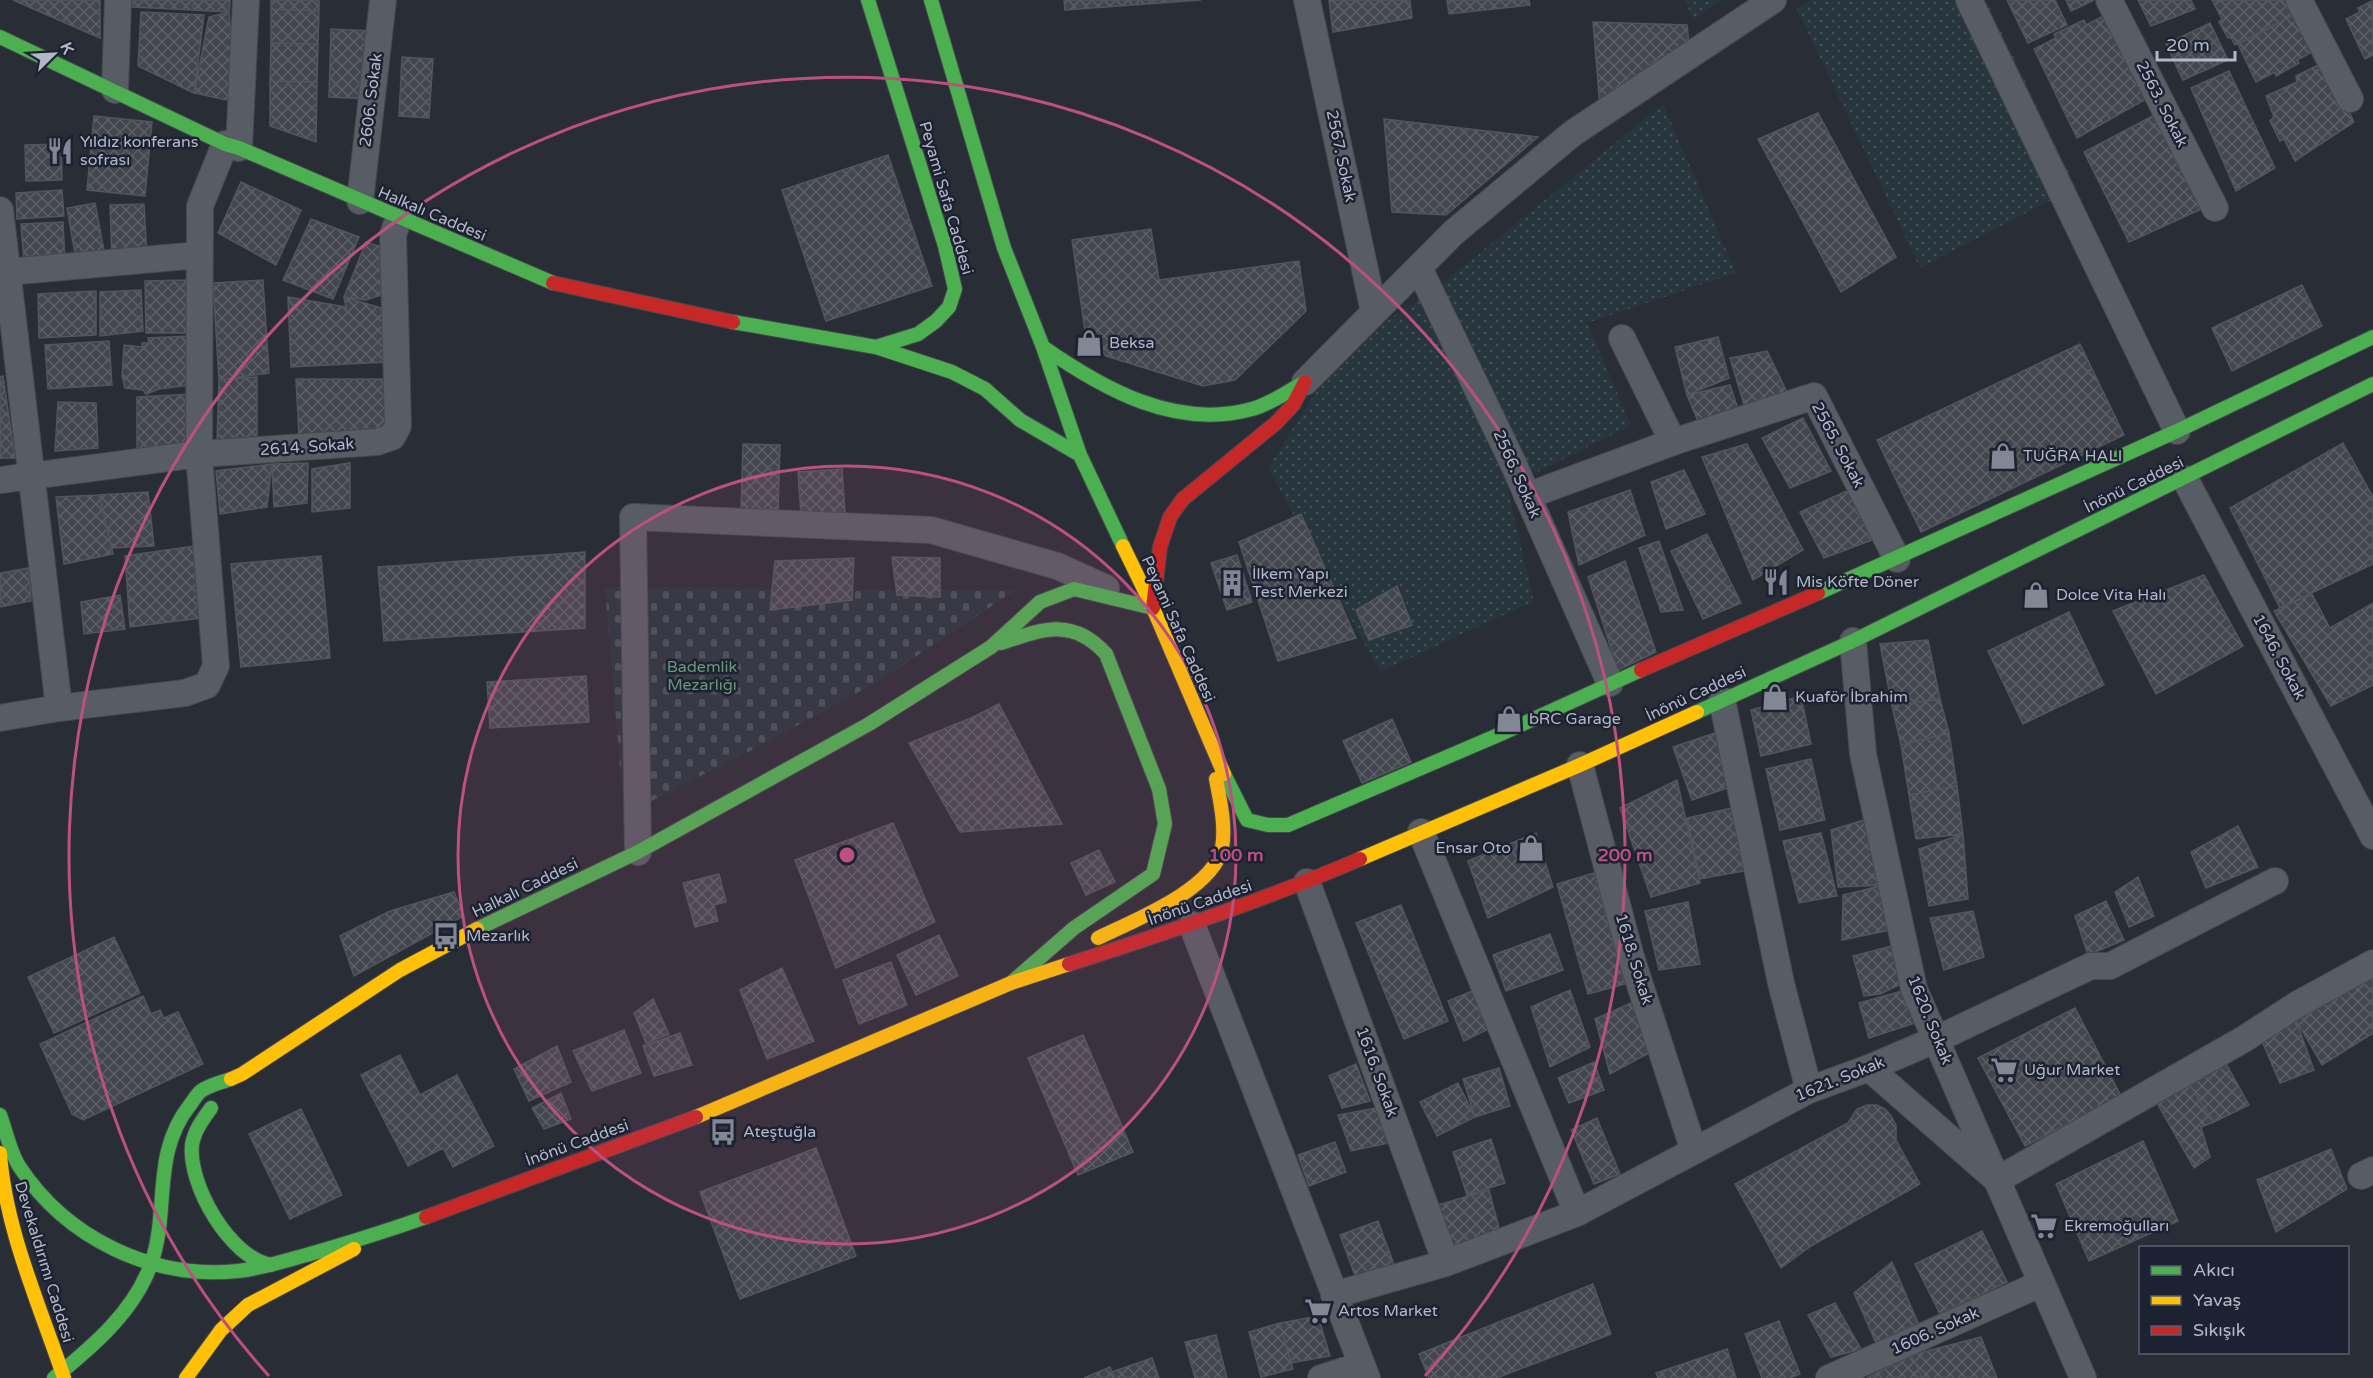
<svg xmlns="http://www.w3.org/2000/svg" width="2373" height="1378" font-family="'Varela Round',sans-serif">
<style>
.grass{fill:url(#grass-dots)}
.cemetery{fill:url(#cemetery-stones)}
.building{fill:url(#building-cross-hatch);stroke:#51555d;stroke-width:1.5}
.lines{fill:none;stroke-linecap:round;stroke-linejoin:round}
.street-casing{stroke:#45484f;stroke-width:28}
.fast-casing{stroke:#45484f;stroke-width:16}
.slow-casing{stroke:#45484f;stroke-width:16}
.jam-casing{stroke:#45484f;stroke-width:16}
.street{stroke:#585c64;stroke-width:26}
.fast{stroke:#4caf50;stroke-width:14}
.slow{stroke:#ffc107;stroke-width:14}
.jam{stroke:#c62828;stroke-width:14}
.ring{fill:none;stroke:#bc5081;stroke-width:3}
.labels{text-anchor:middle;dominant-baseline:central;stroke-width:5;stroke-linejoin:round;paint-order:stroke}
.street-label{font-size:16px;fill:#b2b8c7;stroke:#1c2231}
.poi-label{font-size:16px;fill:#b2b8c7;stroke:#1c2231;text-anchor:start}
.park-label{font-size:16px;fill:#699878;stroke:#1c2231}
.centre{fill:#bc5081;stroke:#1c2231;stroke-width:3}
.ring-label{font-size:18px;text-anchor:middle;font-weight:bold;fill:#bc5081;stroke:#1c2231;stroke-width:5;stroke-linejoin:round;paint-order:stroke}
</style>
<defs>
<pattern id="grass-dots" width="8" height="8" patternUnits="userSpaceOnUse" patternTransform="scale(1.5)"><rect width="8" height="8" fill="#26363c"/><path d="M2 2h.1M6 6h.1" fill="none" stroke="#435157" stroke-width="1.8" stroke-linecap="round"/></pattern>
<pattern id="cemetery-stones" width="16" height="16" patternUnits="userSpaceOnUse" patternTransform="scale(1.5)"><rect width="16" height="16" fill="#26363c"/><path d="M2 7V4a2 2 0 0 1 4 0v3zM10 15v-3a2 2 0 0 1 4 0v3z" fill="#435157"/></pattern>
<pattern id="building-cross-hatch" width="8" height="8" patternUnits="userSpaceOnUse" patternTransform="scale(1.5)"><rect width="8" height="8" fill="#43464e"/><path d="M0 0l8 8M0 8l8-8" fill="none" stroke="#5c5f66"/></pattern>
</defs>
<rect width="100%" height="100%" fill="#292d36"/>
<!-- grass -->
<path class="grass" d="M1684 0H1721L1694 20Z
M1810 0H1986L2076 187 1920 268 1797 9Z
M1663 104 1736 273 1587 323 1631 425 1507 487 1534 601 1380 672 1268 468 1341 352 1448 279Z"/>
<!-- cemetery -->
<path class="cemetery" d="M605 588 1016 590 879 681 758 747 624 815Z"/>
<!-- building -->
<path class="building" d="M13 0H100V38Z
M133 0H194L193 10 132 7Z
M194 0H230L229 12 193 10Z
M271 0H319V11L271 9Z
M1064 0H1201L1065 10Z
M1329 0H1410L1412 18 1333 32Z
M1447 0H1529L1530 5 1449 14Z
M2007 0H2055L2067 25 2028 43Z
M2066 0H2094L2071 11Z
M2138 0H2191L2195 9 2151 26Z
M2212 0H2291L2298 13 2235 45 2231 38H2228L2219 22 2222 19Z
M2372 1 2373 55 2365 59 2346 19 2360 12 2358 8Z
M271 9 319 11 318 44 271 43Z
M141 12 204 15 194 93 138 66Z
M229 12 236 102 194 93 209 17Z
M2111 12 2148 98 2077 138 2034 49 2056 38 2054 34 2084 20 2086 25Z
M2298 13 2316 50 2297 60 2299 63 2276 76 2275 72 2256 82 2238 44Z
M1593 22 1687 25 1689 44 1600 107Z
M2210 23 2228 60 2183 80 2166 44Z
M331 29 372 31 369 99 329 97Z
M271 43 318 44 317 82 270 81Z
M402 57 433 59 429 118 399 116Z
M2318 65 2319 69 2326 65 2354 122 2295 161 2284 139 2280 141 2270 121 2274 117 2266 96 2297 82 2296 76Z
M2229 71 2275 168 2236 191 2191 88Z
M270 81 317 82 316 142 270 126Z
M2160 112 2204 208 2129 242 2084 152Z
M1818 113 1896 257 1841 292 1758 139Z
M94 116 152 122 145 196 87 190Z
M1384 119 1538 137 1446 215 1392 212Z
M61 144 62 180 26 181 25 145Z
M888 155 932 286 826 321 782 190Z
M241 182 301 210 276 265 218 233Z
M62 190 64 216 17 219 16 193Z
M95 203 105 256 76 260 67 208Z
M144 204 147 257 112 259 110 205Z
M311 219 359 237 333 299 283 280Z
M63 222 65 261 24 263 21 224Z
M1151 229 1159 280 1299 261 1306 311 1235 380 1203 386 1106 356 1085 331 1072 240Z
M366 242 379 246 382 295 365 300 344 297Z
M189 280 191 333H146L145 281Z
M263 280 269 373 219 380 213 283Z
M2302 285 2322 326 2232 371 2212 328Z
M141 290 143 331 100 336V292Z
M96 291V335L39 338 38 294Z
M288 297 346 307 344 297 385 309 387 362 291 367Z
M190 336V385L159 389 146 394 143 390 125 388 122 376 124 345 142 347V343H149L148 338Z
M1718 337 1729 378 1687 395 1675 347Z
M109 341 112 385 48 389 45 345Z
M2080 344 2124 435 1921 532 1877 440Z
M1767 351 1788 394 1745 408 1730 358Z
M3 376 15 458H0V377Z
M257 377V438L217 442 219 380Z
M296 379H386L389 431 299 436Z
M1730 385 1739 412 1700 426 1687 395Z
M191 394 194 443 137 449V397Z
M58 402 96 403 98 448 55 451Z
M1803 418 1831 471 1790 488 1762 438Z
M2343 443 2373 497V564L2280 608 2230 508Z
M743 444 780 445 778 512 741 511Z
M1747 444 1803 550 1753 580 1702 457Z
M308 463 307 503 274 507 272 464Z
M350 463V508L312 512V469Z
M272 464 267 507 220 514 216 471Z
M842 469 845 512 801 515 798 472Z
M1684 470 1705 514 1666 529 1651 482Z
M1851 489 1872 540 1824 558 1800 512Z
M1630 490 1645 535 1579 565 1568 512Z
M148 492 154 546 112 548 99 495Z
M99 495 113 554 64 564 56 497Z
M1301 514 1356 638 1278 661 1239 542Z
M1707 534 1741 603 1703 619 1671 551Z
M1659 541 1683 610 1661 612 1639 548Z
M194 546 201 618 130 627 125 556Z
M585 552V628L384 641 378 567Z
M1237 555 1252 602 1227 610 1211 563Z
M321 556 330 658 241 667 231 564Z
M892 557 940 558V597L897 595Z
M854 558 852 600 770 610 775 561Z
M1625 561 1656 652 1618 670 1588 577Z
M29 568 31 601 0 607V573Z
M2204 575 2243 646 2156 694 2113 611Z
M1397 586 1412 625 1369 640 1356 610Z
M2312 594 2330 628 2373 603V685L2331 706 2274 611Z
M120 595 125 629 84 634 81 602Z
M2069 612 2104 685 2023 724 1988 651Z
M1928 640 1940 699 1892 706 1880 644Z
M586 676 589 722 490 728 487 682Z
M1801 696 1811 744 1761 756 1751 710Z
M1940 699 1949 733 1901 745 1892 706Z
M999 704 1062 824 960 832 909 743 971 718Z
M1392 719 1411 762 1362 783 1343 741Z
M1715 733 1733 786 1692 800 1673 747Z
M1949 733 1957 786 1909 795 1901 745Z
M1811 759 1825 820 1780 830 1766 769Z
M1677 780 1700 883 1651 897 1620 808Z
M1957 786 1963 834 1916 839 1909 795Z
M1732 808 1744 871 1700 879 1687 818Z
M1867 819 1884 885 1838 887 1831 830Z
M893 823 935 922 836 968 795 860Z
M2238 826 2258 867 2206 888 2191 852Z
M1536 833 1553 887 1488 918 1468 861Z
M1821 833 1837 896 1799 903 1783 841Z
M1963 834 1968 899 1929 906 1919 849Z
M1099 850 1115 882 1086 895 1071 863Z
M1594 873 1625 984 1588 994 1557 884Z
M719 874 726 902 714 905 718 921 695 927 683 883Z
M2138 877 2154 916 2129 927 2115 892Z
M1884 885 1891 930 1842 940 1843 895Z
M454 892 464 916 354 976 340 936 390 911Z
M2106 901 2124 940 2088 955 2075 916Z
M1688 902 1700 964 1659 970 1645 911Z
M1401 905 1448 1021 1404 1039 1356 923Z
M1973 911 1984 957 1944 970 1930 918Z
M1550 934 1563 970 1506 991 1493 955Z
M939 935 958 976 916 995 897 955Z
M114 937 140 993 54 1033 28 977Z
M1892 946 1901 984 1880 994 1864 996 1853 956Z
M891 962 907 1005 859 1024 843 980Z
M782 968 814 1041 767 1059 740 990Z
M2373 975V1033L2322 1065 2296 1020Z
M1477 989 1495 1026 1464 1041 1448 1001Z
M1570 990 1590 1047 1550 1067 1531 1007Z
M1906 990 1915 1023 1869 1038 1859 1003Z
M143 996 151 1014 160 1010 164 1018 178 1012 203 1064 83 1120 72 1114 40 1044Z
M653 999 669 1034 646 1043 634 1013Z
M1631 1003 1653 1051 1610 1074 1595 1019Z
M2075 1008 2121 1096 2025 1146 1978 1058Z
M2296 1020 2314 1070 2280 1083 2262 1041Z
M624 1030 641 1073 592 1091 573 1051Z
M680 1033 692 1065 654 1076 643 1046Z
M1083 1035 1133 1152 1078 1175 1028 1058Z
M557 1046 571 1082 529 1101 514 1069Z
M400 1055 420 1095 457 1075 494 1146 453 1167 443 1148 408 1166 361 1075Z
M2224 1060 2249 1105 2214 1122 2185 1078Z
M1594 1062 1604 1090 1569 1103 1558 1078Z
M1356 1064 1370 1101 1342 1108 1329 1076Z
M1499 1068 1510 1106 1475 1117 1463 1079Z
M2185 1078 2214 1122 2201 1127 2210 1157 2194 1168 2153 1096Z
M1458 1083 1475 1117 1437 1136 1420 1102Z
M561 1093 571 1119 544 1129 532 1108Z
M1867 1105H1877L1885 1109 1891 1116 1896 1125V1140L1920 1184 1811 1246 1781 1268 1735 1184 1848 1123 1857 1109Z
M1376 1108 1389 1143 1351 1151 1338 1115Z
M301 1109 342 1195 290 1219 249 1134Z
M1597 1118 1620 1174 1594 1184 1571 1130Z
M1491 1139 1505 1183 1467 1195 1453 1152Z
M2143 1141 2178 1221 2089 1261 2056 1184Z
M1335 1142 1346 1172 1309 1186 1298 1155Z
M816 1148 856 1256 740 1299 700 1192Z
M2331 1149 2347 1189 2276 1232 2257 1180Z
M1489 1190 1501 1235 1450 1249 1438 1205Z
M1378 1221 1395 1267 1357 1281 1340 1235Z
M1982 1231 2007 1282 1940 1314 1915 1264Z
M1892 1262 1918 1323 1876 1343 1854 1293Z
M1593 1284 1611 1334 1497 1378H1429L1419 1354Z
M1835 1303 1861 1349 1831 1357 1808 1315Z
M1318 1316 1330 1356 1291 1363 1280 1323Z
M1779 1321 1800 1374 1790 1378H1762L1745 1334Z
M1280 1323 1293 1369 1261 1377 1249 1332Z
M1216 1335 1227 1378H1195L1185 1342Z
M1981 1337 1997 1378H1922L1912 1355Z
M1727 1349 1736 1378H1658L1656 1373Z
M1912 1355 1922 1378H1867Z
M1152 1358 1159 1378H1115L1112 1372Z
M1110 1367 1114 1378H1084Z"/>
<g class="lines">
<defs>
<path id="street" d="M1307 0 1374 312
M1969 0 2177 431
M2109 0 2215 208
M2299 0 2350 99
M115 90 118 0
M239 148 246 0
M360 201 383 0
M0 210 59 708
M1419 268 1513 463 1610 683
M7 272 199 255
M1622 338 1673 442
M1305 382 1453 233 1573 133 1773 0
M2185 479 2373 836
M0 480 199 454 377 442 392 437 398 426 393 235 399 217
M1527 496 1673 442 1814 396 1897 559
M1853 641 1863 754 1914 989 2083 1378
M1722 700 1781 983 1809 1090
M0 718 59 708 185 693 207 685 216 666 199 454 200 206 225 144
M1580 765 1631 957 1694 1151
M1421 832 1577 1213
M638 852 633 517 931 530 1057 566 1106 588
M1307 882 1446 1263
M1192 925 1367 1378
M1869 1068 1997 1180 2244 1039 2298 1004 2373 963
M2361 1176 2373 1170
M1334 1295 1446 1263 1577 1213 1809 1090 1869 1068 1937 1039 2091 966H2110L2275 881
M1321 1378 1361 1365
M1829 1378 2040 1284"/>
<path id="fast" d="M868 0 945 246 955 289 949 307 936 321 918 334 876 347
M931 0 1004 248 1043 347 1080 455
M0 37 225 144 239 148 553 283
M733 322 876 347 952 372 985 389 1020 420 1080 455 1123 546
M1043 347C1103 389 1176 430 1252 409 1271 404 1288 391 1305 382
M1818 593 2177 431 2373 337
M1001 643C1043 629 1073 617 1106 654L1159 789 1165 824 1153 874 1074 928 1011 983
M1697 712 1853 641 2373 384
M1224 774 1247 820 1268 825H1288L1503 733 1641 670
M477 929 638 852 869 724 991 647 1040 602 1074 589 1153 608
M211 1108C203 1119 194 1131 192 1145 188 1185 230 1258 271 1265
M0 1115C6 1131 10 1152 19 1166 66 1238 152 1280 238 1271 265 1268 291 1259 317 1252 354 1241 390 1230 426 1217
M54 1378C92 1347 134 1312 151 1264 170 1210 151 1154 190 1105 193 1101 197 1094 201 1091 209 1085 222 1082 231 1079"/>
<path id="slow" d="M1123 546 1153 608 1224 774
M1360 859 1580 765 1697 712
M1098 938C1133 921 1213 890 1222 848 1226 825 1220 801 1216 779
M231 1079 242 1074 400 970 477 929
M696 1117 1011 983 1069 964
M0 1153C5 1229 40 1306 64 1378
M186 1378 221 1330 248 1305 354 1249"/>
<path id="jam" d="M553 283 733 322
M1153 608 1160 547 1170 517 1183 499 1276 423 1293 405 1305 382
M1641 670 1818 593
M1069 964C1167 933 1265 900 1360 859
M426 1217 696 1117"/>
</defs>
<!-- street casing -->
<use href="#street" class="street-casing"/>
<!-- fast casing -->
<use href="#fast" class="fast-casing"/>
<!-- slow casing -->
<use href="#slow" class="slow-casing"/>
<!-- jam casing -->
<use href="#jam" class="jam-casing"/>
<!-- street -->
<use href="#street" class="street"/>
<!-- fast -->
<use href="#fast" class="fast"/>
<!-- slow -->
<use href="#slow" class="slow"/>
<!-- jam -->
<use href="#jam" class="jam"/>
</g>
<!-- distance rings -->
<circle cx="847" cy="855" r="389" fill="#bc5081" fill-opacity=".12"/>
<g class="ring">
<circle cx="847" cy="855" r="389"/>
<path d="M269 1376A778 778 0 1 1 1425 1376"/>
</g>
<!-- icons -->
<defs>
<symbol id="restaurant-bare" viewBox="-9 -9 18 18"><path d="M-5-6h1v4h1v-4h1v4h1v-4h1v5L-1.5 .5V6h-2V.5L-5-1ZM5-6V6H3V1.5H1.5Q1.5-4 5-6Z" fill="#828794" stroke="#1c2231" stroke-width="2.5" paint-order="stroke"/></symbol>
<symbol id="shop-bare" viewBox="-9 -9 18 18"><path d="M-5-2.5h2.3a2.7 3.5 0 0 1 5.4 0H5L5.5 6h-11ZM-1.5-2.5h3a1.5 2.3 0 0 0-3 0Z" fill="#828794" stroke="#1c2231" stroke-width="2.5" paint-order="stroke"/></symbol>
<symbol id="building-bare" viewBox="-9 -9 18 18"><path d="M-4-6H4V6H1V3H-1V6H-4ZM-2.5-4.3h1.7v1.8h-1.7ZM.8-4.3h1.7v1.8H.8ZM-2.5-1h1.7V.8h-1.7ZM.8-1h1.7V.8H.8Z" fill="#828794" stroke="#1c2231" stroke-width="2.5" paint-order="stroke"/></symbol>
<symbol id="bus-bare" viewBox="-9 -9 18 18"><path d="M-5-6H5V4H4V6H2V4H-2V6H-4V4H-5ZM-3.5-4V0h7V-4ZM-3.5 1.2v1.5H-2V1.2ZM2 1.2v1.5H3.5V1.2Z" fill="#828794" stroke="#1c2231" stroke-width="2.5" paint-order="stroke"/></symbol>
<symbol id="supermarket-bare" viewBox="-9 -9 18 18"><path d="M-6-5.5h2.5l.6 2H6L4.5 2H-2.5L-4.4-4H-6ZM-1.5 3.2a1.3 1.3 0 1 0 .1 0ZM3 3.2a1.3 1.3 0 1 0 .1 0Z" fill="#828794" stroke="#1c2231" stroke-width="2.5" paint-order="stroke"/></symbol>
</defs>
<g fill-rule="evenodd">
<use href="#restaurant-bare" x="41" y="132" width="38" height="38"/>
<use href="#shop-bare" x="1070" y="324" width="38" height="38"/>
<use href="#shop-bare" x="1984" y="437" width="38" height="38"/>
<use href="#restaurant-bare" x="1757" y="563" width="38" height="38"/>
<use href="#building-bare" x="1213" y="564" width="38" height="38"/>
<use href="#shop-bare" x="2017" y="576" width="38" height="38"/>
<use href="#shop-bare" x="1756" y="678" width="38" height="38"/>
<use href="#shop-bare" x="1490" y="700" width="38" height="38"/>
<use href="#shop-bare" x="1512" y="829" width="38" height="38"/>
<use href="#bus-bare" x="427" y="917" width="38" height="38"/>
<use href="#supermarket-bare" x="1985" y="1051" width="38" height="38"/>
<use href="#bus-bare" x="704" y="1113" width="38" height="38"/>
<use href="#supermarket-bare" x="2025" y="1207" width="38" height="38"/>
<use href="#supermarket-bare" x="1299" y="1292" width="38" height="38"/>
</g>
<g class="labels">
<!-- street labels -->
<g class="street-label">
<text transform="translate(371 100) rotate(-83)">2606. Sokak</text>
<text transform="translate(2162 104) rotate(63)">2563. Sokak</text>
<text transform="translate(1341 156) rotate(78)">2567. Sokak</text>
<text transform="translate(946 198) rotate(74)">Peyami Safa Caddesi</text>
<text transform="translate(432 214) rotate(23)">Halkalı Caddesi</text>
<text transform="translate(1838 445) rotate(62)">2565. Sokak</text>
<text transform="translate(307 447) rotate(-4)">2614. Sokak</text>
<text transform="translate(1517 474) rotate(66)">2566. Sokak</text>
<text transform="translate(2134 485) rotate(-26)">İnönü Caddesi</text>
<text transform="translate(1178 629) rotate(66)">Peyami Safa Caddesi</text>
<text transform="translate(2279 657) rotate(62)">1646. Sokak</text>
<text transform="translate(1696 694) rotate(-25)">İnönü Caddesi</text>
<text transform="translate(525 888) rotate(-26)">Halkalı Caddesi</text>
<text transform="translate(1200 903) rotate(-19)">İnönü Caddesi</text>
<text transform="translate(1634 959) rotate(73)">1618. Sokak</text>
<text transform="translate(1930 1020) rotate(68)">1620. Sokak</text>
<text transform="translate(1377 1072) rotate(70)">1616. Sokak</text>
<text transform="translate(1840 1079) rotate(-22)">1621. Sokak</text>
<text transform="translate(577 1143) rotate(-20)">İnönü Caddesi</text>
<text transform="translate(44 1262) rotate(73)">Devekaldırımı Caddesi</text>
<text transform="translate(1935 1331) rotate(-24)">1606. Sokak</text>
</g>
<!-- poi labels -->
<g class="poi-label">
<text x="80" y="142">Yıldız konferans<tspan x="80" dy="18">sofrası</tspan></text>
<text x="1109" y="343">Beksa</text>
<text x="2023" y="456">TUĞRA HALI</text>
<text x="1252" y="574">İlkem Yapı<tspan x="1252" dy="18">Test Merkezi</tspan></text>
<text x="1796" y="582">Mis Köfte Döner</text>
<text x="2056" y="595">Dolce Vita Halı</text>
<text x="1795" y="697">Kuaför İbrahim</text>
<text x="1529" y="719">bRC Garage</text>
<text x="1511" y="848" text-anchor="end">Ensar Oto</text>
<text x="466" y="936">Mezarlık</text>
<text x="2024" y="1070">Uğur Market</text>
<text x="743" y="1132">Ateştuğla</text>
<text x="2064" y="1226">Ekremoğulları</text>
<text x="1338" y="1311">Artos Market</text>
</g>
<!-- park labels -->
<g class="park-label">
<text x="702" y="667">Bademlik<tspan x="702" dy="18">Mezarlığı</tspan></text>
</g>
</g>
<circle cx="847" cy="855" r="9" class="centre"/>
<g class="ring-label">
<text x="1236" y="861">100 m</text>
<text x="1625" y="861">200 m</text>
</g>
<!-- legend -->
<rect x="2139" y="1246" width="210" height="108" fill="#1c2231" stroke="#585e6d" stroke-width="1.5"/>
<rect x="2151" y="1266" width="30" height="9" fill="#4caf50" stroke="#585e6d" stroke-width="1.5"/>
<text x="2193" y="1276" font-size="18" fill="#b2b8c7">Akıcı</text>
<rect x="2151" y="1296" width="30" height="9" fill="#ffc107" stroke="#585e6d" stroke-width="1.5"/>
<text x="2193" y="1306" font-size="18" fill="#b2b8c7">Yavaş</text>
<rect x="2151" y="1326" width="30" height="9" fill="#c62828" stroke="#585e6d" stroke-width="1.5"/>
<text x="2193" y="1336" font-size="18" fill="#b2b8c7">Sıkışık</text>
<!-- north arrow -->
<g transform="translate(54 54) rotate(66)" stroke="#1c2231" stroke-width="4.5" paint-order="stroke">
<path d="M0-4.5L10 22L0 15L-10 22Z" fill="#b2b8c7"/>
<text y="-9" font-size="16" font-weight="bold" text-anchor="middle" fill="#b2b8c7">K</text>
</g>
<!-- scale -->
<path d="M2157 51v9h78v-9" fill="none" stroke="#b2b8c7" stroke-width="3"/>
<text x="2166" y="51" font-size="18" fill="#b2b8c7" stroke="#1c2231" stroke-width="4.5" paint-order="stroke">20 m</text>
</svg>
